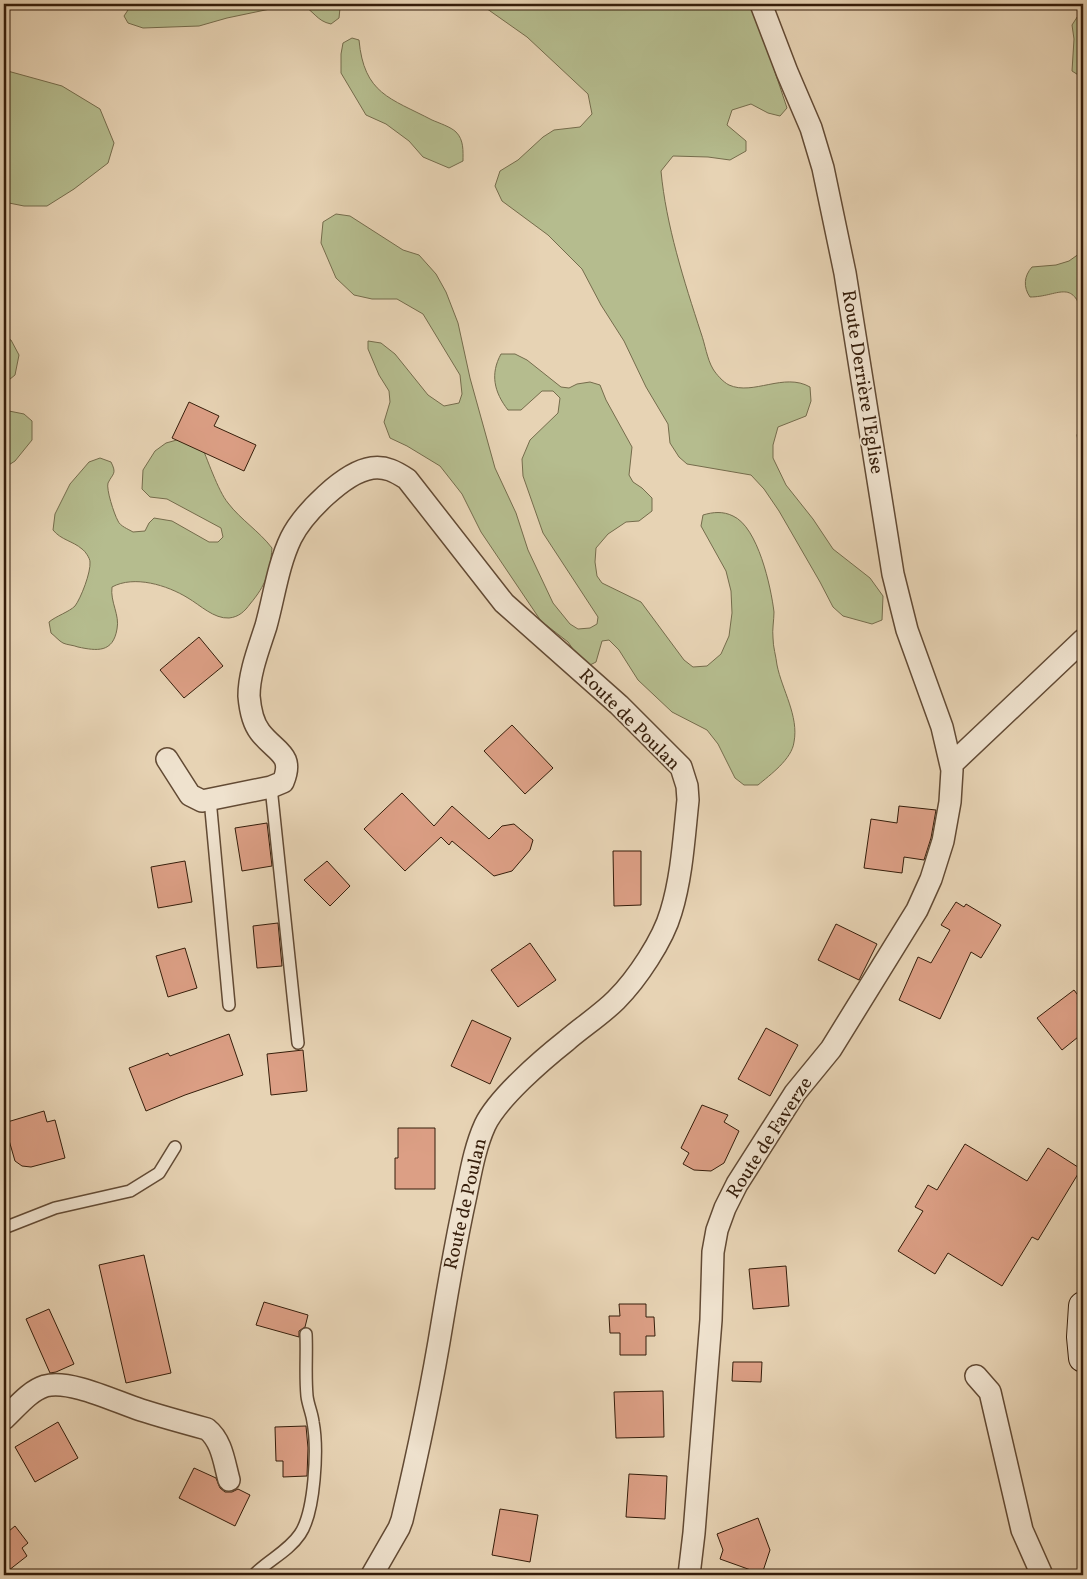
<svg xmlns="http://www.w3.org/2000/svg" width="1087" height="1579" font-family="Vollkorn,serif">
<style>
.green{fill:#b5bc8e;stroke:#756c4c}
.building{fill:#dc9f85;stroke:#351d0a}
.lines{fill:none;stroke-linecap:round;stroke-linejoin:round}
.lane-casing{stroke:#624a34;stroke-width:14}
.street-casing{stroke:#624a34;stroke-width:24}
.secondary-casing{stroke:#351d0a;stroke-width:30}
.lane{stroke:#efe2ce;stroke-width:11}
.street{stroke:#efe2ce;stroke-width:21}
.secondary{stroke:#efe2ce;stroke-width:28}
.labels{text-anchor:middle;dominant-baseline:central;stroke-width:4;stroke-linejoin:round;paint-order:stroke}
.street-label{font-size:19px;fill:#351d0a;stroke:#efe2ce}
</style>
<rect width="100%" height="100%" fill="#e7d3b4"/>
<filter id="stains"><feTurbulence type="fractalNoise" baseFrequency=".004" numOctaves="4"/><feColorMatrix values="0 0 0 0 .2 0 0 0 0 .09 0 0 0 0 .02 0 0 0 .5 -.17"/></filter>
<radialGradient id="worn" r=".72"><stop offset=".6" stop-color="#630" stop-opacity="0"/><stop offset="1" stop-color="#630" stop-opacity=".3"/></radialGradient>
<!-- green -->
<path class="green" d="M132 4H294L227 18 199 26 143 28 128 23 124 16Z
M300 4H337L340 8 339 18 331 24C316 21 314 10 300 4Z
M474 4H748L755 12 787 108 780 116 768 113 751 104 732 110 727 125 746 141V151L730 160 708 157 673 156 661 171C666 225 684 281 701 333 705 344 707 359 713 369 716 374 723 382 729 385 753 396 784 372 810 387L811 401 806 416 778 427 773 445V458L786 485 813 519 833 549 870 578 883 596 882 620 872 624 843 616 833 607 820 582 779 511 764 489 751 475 687 464 679 457 670 443 668 424 646 387 624 341 601 305 582 269 548 235 502 201 495 186 500 171 518 160 543 137 554 130 580 127 592 114 588 94 527 37 483 6Z
M1083 8V78L1072 71 1074 39 1072 25Z
M352 38 359 40C364 94 390 98 432 120 439 123 451 127 456 132 464 140 463 151 463 161L449 168 423 157 409 141 386 124 366 115 341 73V54L343 43Z
M4 70 62 86 100 109 114 143 108 163 74 189 47 206H24L4 202Z
M336 214 350 216 403 250 419 255 436 274 446 292 458 323 470 378 495 468 516 513 528 550 553 603 570 624 578 629 590 628 597 624 598 617 543 533 523 476 522 459 530 440 558 413 560 398 553 391H542L521 410H508C494 392 490 374 501 354H515L527 360 561 387 569 388 577 384 590 382 600 385 606 400 632 447 629 475 633 482 642 488 652 498V511L639 521 626 522 608 534 596 548 595 562 597 576 602 583 641 602 684 660 693 667 707 666 721 654 729 636 732 613 731 591 726 571 701 526 703 515C713 512 723 511 733 516 758 527 771 587 774 612 774 620 772 630 773 638 773 647 776 656 777 665 782 690 799 716 794 742 792 759 770 775 758 785H744L735 778 718 744 707 730 672 712 638 680 619 650 609 640 602 641 596 662 590 665 582 662 568 642 541 621 481 532 462 494 440 466 407 446 390 438 384 422 390 402 389 391 379 375 368 349V341L381 343 395 354 428 395 444 406 459 403 462 394 460 375 423 314 397 299H372L354 295 336 278 321 243 323 222Z
M1083 251V316C1073 277 1058 297 1030 297 1023 287 1024 276 1032 267L1056 265 1069 261Z
M4 337 11 340 19 355 15 375 4 384Z
M4 410 24 414 32 421V440L15 461 4 468Z
M1083 422V450L1079 447 1077 435Z
M184 438 200 442C207 458 218 491 228 503 241 520 259 531 272 548 270 572 266 585 250 604 245 611 239 617 229 618 214 619 200 605 188 598 167 585 134 575 112 587 110 602 120 615 117 629 113 653 97 651 78 647 73 645 67 645 63 643 59 641 55 636 51 633L49 622C56 616 69 612 75 606 81 598 91 572 90 562 90 558 85 551 82 549 73 541 61 540 53 530L55 514 70 484 89 462 100 458 111 462C117 474 113 473 108 483 106 489 114 514 118 521 120 526 128 529 133 532L145 531 149 523 154 518 172 521 209 542H218L223 537 221 528 167 499 150 497 142 489 143 470 155 451 166 443Z"/>
<!-- building -->
<path class="building" d="M189 402 219 416 214 426 256 445 244 471 172 438Z
M199 637 223 666 184 698 160 670Z
M512 725 553 768 525 794 484 751Z
M402 793 434 826 452 806 489 839 502 826 514 824 533 840 530 850 512 871 494 876 452 841 449 845 441 837 405 871 364 829Z
M899 806 936 810 931 838 924 860 904 857 902 873 864 868 871 819 897 823Z
M267 823 272 866 242 871 235 828Z
M613 851H641V905L614 906Z
M185 861 192 902 158 908 151 867Z
M327 861 350 886 330 906 304 880Z
M956 902 964 907 966 904 1001 925 981 958 971 952 940 1019 899 1000 918 957 931 963 950 930 941 925Z
M278 923 282 966 257 968 253 926Z
M836 924 877 944 859 980 818 960Z
M530 943 556 980 518 1007 491 970Z
M185 948 197 988 168 997 156 956Z
M1074 990 1083 1002V1033L1062 1050 1037 1018Z
M472 1020 511 1038 490 1084 451 1066Z
M766 1028 798 1045 770 1096 738 1079Z
M229 1034 243 1075 185 1095 146 1111 129 1068 168 1053 170 1056Z
M303 1050 307 1091 271 1095 267 1054Z
M702 1105 728 1115 724 1122 739 1131 724 1163 711 1171 694 1170 683 1164 689 1153 681 1148Z
M44 1111 47 1122 55 1120 65 1158 31 1167 22 1166 15 1161 4 1123Z
M398 1128H435V1189H395V1158H398Z
M965 1144 1027 1181 1048 1148 1081 1169 1038 1240 1032 1237 1002 1286 948 1253 935 1274 898 1251 923 1211 915 1207 928 1185 937 1190Z
M144 1255 171 1373 126 1383 99 1265Z
M786 1266 789 1306 753 1309 749 1269Z
M264 1302 308 1315 305 1327 299 1331V1337L256 1325Z
M619 1304H646V1317H654L655 1336H646V1355H620V1333H610L609 1316H620Z
M49 1309 74 1364 56 1372 50 1373 26 1319Z
M733 1362H762L761 1382 732 1381Z
M663 1391 664 1437 616 1438 614 1392Z
M58 1422 78 1458 35 1482 15 1447Z
M306 1426 308 1448 307 1476 283 1477V1461H276L275 1427Z
M194 1468 216 1478 220 1488 225 1492H232L238 1489 250 1495 235 1526 179 1498Z
M629 1474 667 1476 665 1519 626 1517Z
M500 1509 538 1515 530 1562 492 1555Z
M758 1518 770 1550 762 1574 720 1559 723 1550 717 1534Z
M4 1523 9 1531 15 1526 28 1543 22 1548 27 1556 4 1574Z"/>
<g class="lines">
<defs>
<path id="lane" d="M271 787 298 1043
M210 799 229 1005
M4 1228 55 1208 130 1191 159 1173 175 1147
M254 1575C268 1560 288 1552 300 1534 315 1512 318 1448 313 1422 312 1413 308 1405 307 1396 305 1375 307 1354 306 1334"/>
<path id="street" d="M167 759 190 795 202 801 271 787 283 782C295 754 275 752 260 732 253 723 250 708 249 696 249 673 259 648 266 626 274 597 278 565 291 538 303 514 344 472 372 468 386 466 396 472 407 479L504 603 619 705 681 767 687 786 688 800C684 837 682 876 671 912 663 940 637 979 616 1000 601 1015 582 1027 566 1041 542 1060 498 1098 485 1125 475 1147 471 1171 466 1195 457 1236 450 1276 443 1318 432 1386 418 1453 402 1520L399 1528 372 1575
M952 764 1083 640
M976 1376 990 1392 1022 1530 1042 1575
M4 1419C16 1408 29 1391 45 1386 70 1379 116 1402 141 1410 163 1417 185 1423 207 1429 222 1441 224 1462 229 1480
M689 1575 694 1533 711 1320 713 1252 717 1230 725 1208 737 1184 795 1093 831 1049 917 910 931 879 943 841 950 802 952 770 942 727 907 630 893 574 845 273 823 168 811 128 787 72 761 4"/>
<path id="secondary" d="M1083 1306 1081 1337 1083 1358"/>
</defs>
<!-- lane casing -->
<use href="#lane" class="lane-casing"/>
<!-- street casing -->
<use href="#street" class="street-casing"/>
<!-- secondary casing -->
<use href="#secondary" class="secondary-casing"/>
<!-- lane -->
<use href="#lane" class="lane"/>
<!-- street -->
<use href="#street" class="street"/>
<!-- secondary -->
<use href="#secondary" class="secondary"/>
</g>
<g class="labels">
<!-- street labels -->
<g class="street-label">
<text transform="translate(862 382) rotate(81)">Route Derrière l'Eglise</text>
<text transform="translate(629 720) rotate(45)">Route de Poulan</text>
<text transform="translate(770 1138) rotate(-57)">Route de Faverze</text>
<text transform="translate(466 1204) rotate(-77)">Route de Poulan</text>
</g>
</g>
<!-- margin -->
<rect width="1087" height="1579" fill="none" stroke="#e7d3b4" stroke-width="20"/>
<rect x="5" y="5" width="1077" height="1569" fill="none" stroke="#351d0a" stroke-width="2.5"/>
<rect x="10" y="10" width="1067" height="1559" fill="none" stroke="#351d0a"/>
<rect width="100%" height="100%" filter="url(#stains)"/>
<rect width="100%" height="100%" fill="url(#worn)"/>
</svg>
